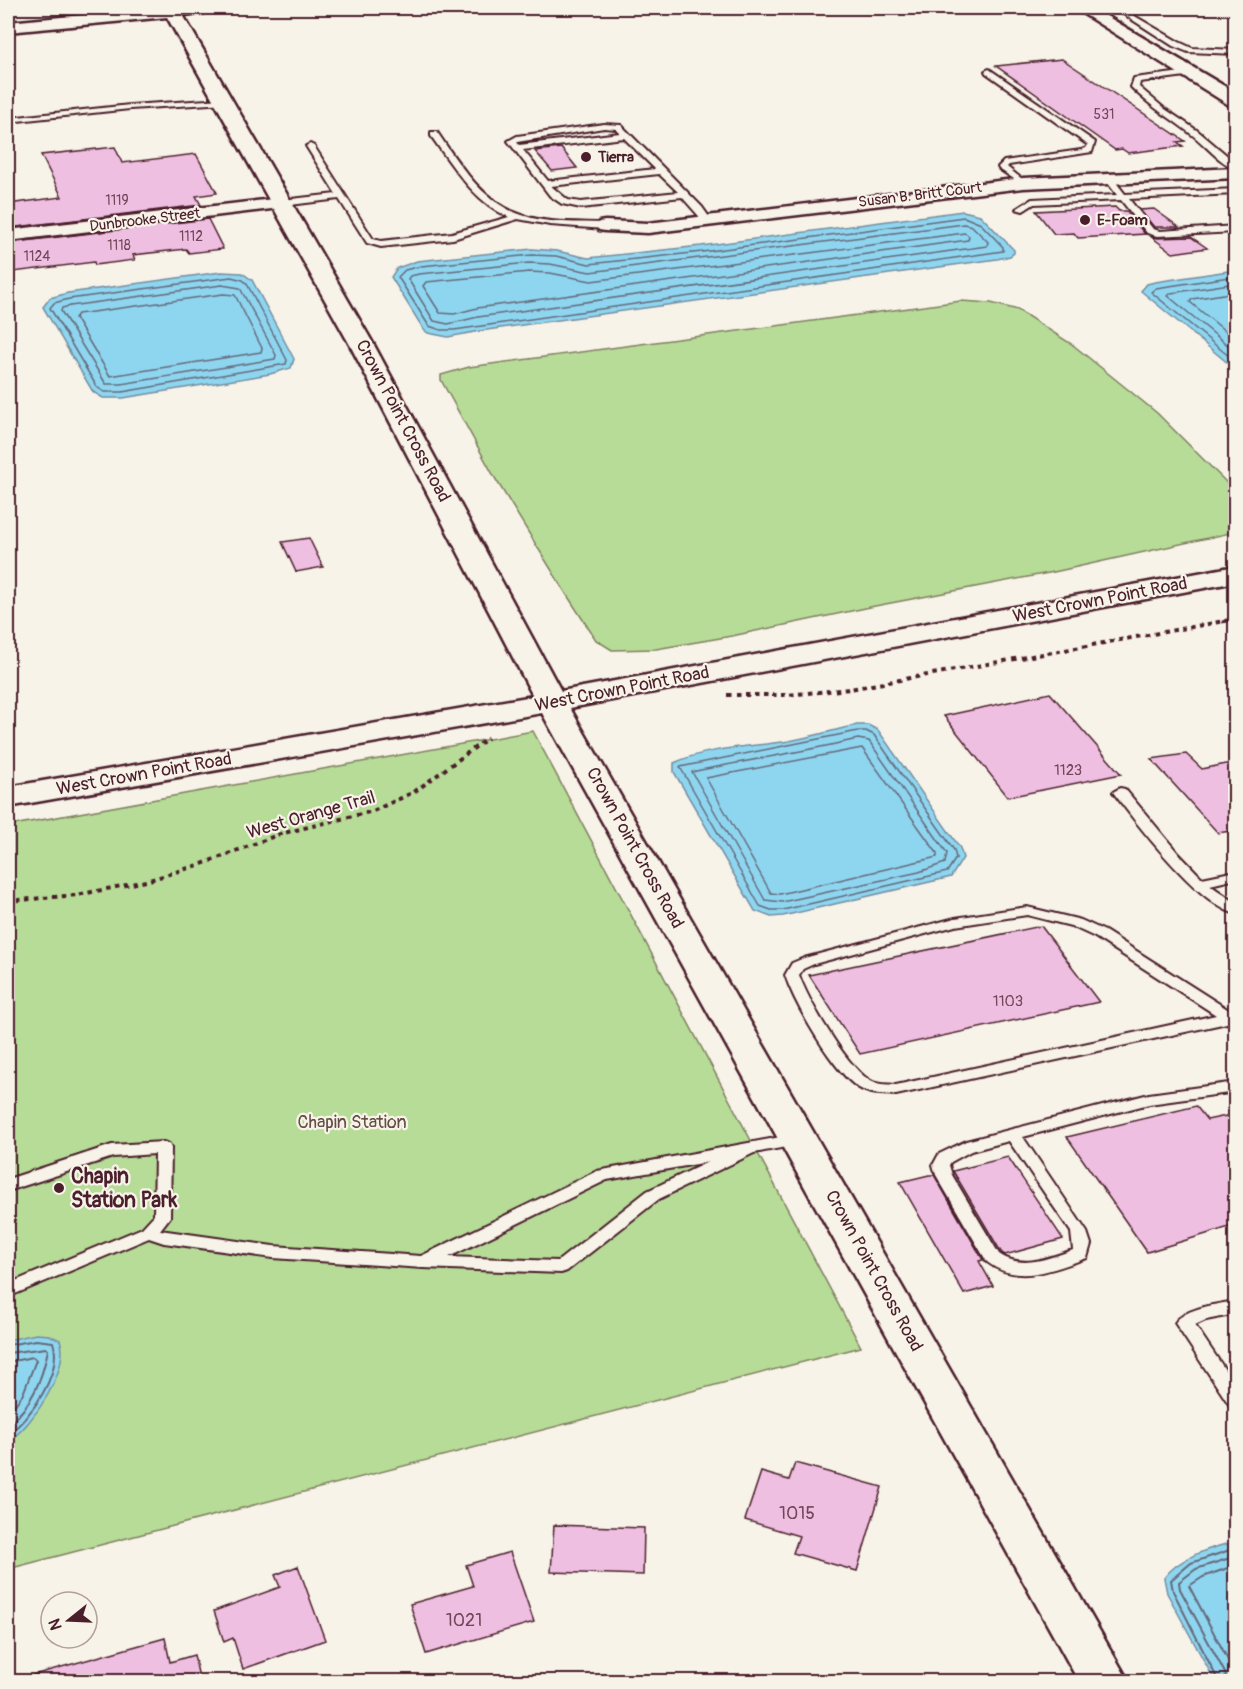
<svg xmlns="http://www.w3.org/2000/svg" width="1243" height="1689" font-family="Pangolin,sans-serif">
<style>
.green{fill:#b6dc97;stroke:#807e61;stroke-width:1.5}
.water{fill:#8ed6f0;stroke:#738da1;stroke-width:1.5}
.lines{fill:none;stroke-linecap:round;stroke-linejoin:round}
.shore-far1{stroke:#65687a;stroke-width:1.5}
.shore{stroke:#65687a;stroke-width:2}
.building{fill:#efbfe2;stroke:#4a1f2b;stroke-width:1.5}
.lane-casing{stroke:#4a1f2b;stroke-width:4}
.street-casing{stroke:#4a1f2b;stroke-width:5}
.secondary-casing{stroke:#4a1f2b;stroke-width:5}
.path-far1{stroke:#4a1f2b;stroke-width:3;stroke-dasharray:4 4;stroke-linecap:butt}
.path{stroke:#4a1f2b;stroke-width:4;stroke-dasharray:4.5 4.5;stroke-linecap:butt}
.lane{fill:#f7f3e8;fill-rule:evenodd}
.street{fill:#f7f3e8;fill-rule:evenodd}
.secondary{fill:#f7f3e8;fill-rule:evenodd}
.poi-dot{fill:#4a1f2b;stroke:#f7f3e8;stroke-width:2}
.labels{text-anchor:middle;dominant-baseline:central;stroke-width:4.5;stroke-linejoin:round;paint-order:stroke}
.far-number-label{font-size:14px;fill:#734759}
.far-poi-label{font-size:15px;font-weight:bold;fill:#4a1f2b;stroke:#f7f3e8;text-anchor:start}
.far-street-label{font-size:15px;fill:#4a1f2b;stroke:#f7f3e8}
.number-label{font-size:15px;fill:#734759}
.street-label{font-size:18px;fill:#4a1f2b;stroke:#f7f3e8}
.park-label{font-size:18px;fill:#654e46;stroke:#f7f3e8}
.near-number-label{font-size:18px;fill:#734759}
.near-poi-label{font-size:21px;font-weight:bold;fill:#4a1f2b;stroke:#f7f3e8;text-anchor:start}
</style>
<rect width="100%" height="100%" fill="#f7f3e8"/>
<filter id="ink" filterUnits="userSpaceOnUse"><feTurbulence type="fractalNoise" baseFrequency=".0167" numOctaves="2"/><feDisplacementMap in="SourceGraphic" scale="12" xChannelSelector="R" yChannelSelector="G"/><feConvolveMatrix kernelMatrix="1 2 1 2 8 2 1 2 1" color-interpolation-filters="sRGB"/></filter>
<g filter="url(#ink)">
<!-- green -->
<path class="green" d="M961 301 991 303 1018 310 1073 345 1157 413 1235 491V532L1054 572 875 606 732 636 656 649 612 650 596 640 565 592 495 478 441 380V375L469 367Z
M533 731 861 1347 8 1569V826Z"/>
<!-- water -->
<path class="water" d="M963 211 980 215 1014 250V253L1010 256 997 259 480 331 448 337 428 333 424 330 391 277 397 268 417 261 532 249 557 251 588 258 701 246Z
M1235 270H1236L1235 369 1141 291 1147 284 1155 282Z
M221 272 242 273 252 280 294 359 291 368 270 374 123 398H103L93 392 43 307 50 298 68 293Z
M857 725H868L878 730 960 848 963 858 951 877 783 916 771 917 755 911 674 772V763C709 747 751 747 789 741 811 737 834 730 857 725Z
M36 1334 49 1335 60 1340C71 1368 32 1427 8 1441V1340Z
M1235 1542V1681H1215L1167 1593 1164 1578C1178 1558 1211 1547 1235 1542Z"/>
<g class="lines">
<!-- shore-far1 -->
<path class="shore-far1" d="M964 217 981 224 1003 247V251L454 330H441L429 326 398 277 405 270 421 266 532 255 556 256 589 264 702 252Z
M964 224 972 226 988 242 987 246 478 317 448 324 434 321 408 279 410 276 419 274 529 263 550 264 590 272Z
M965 233 969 236 968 240 477 308 454 314 440 313 423 286 426 282 529 272 550 273 591 281Z
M1236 276 1156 288 1151 292 1236 362
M231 277 243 280 247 284 287 360 286 364 122 392H104L97 387 50 308 54 303 69 299Z
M1236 283 1171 293 1168 296 1236 352
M222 285 240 288 276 355 275 359 121 384H106L61 311 62 308 70 306Z
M1236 292 1192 299 1190 302 1236 340
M223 294 235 295 262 348 261 352 110 376 75 318 78 314Z
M858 731H866L874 735 954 850 956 858 947 872 783 910H771L760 906 680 767Z
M858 739 869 741 947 853 945 863 919 872 782 902 765 900 692 772C747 760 803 752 858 739Z
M862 748 937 853V857L780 894 771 893 706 778Z"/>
<!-- shore -->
<path class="shore" d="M8 1345 36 1340 53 1342C63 1372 31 1418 8 1434
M8 1353 46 1348 48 1350C42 1379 32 1406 8 1425
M8 1362 33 1357 36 1360 23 1394 8 1414
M1236 1565 1203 1577 1189 1586 1236 1675
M1219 1682 1173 1591 1171 1580 1191 1563 1236 1548
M1227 1682 1225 1673 1180 1589 1179 1582 1196 1569 1236 1556"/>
</g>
<!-- building -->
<path class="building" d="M1062 59 1185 141 1177 142 1183 146 1128 153 1122 149 1115 150 996 66Z
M115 147 122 163 196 154 217 193 196 196 201 205 8 228V204L62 197 41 155Z
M561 148 577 168 552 171 535 151Z
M1115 207 1119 211H1126L1145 234 1078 238 1074 233 1054 234 1036 211Z
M1154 209 1179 227H1154L1140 210Z
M208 219 223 249 189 253 186 249 133 255 135 260 95 265 94 262 13 272 8 254V243Z
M1150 236 1157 238 1191 237 1207 248 1173 253Z
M309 538 323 567 296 572 282 542Z
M1050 693 1121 774 1008 797 944 716Z
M1186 754 1202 769 1236 762V830L1218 833 1151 759Z
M1041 926 1099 1002 860 1054 809 975Z
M1196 1106 1207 1120 1236 1114V1225L1147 1252 1067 1137Z
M1008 1157 1063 1239 1005 1255 1001 1252 953 1171Z
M929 1175H934L983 1260 979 1261 993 1286 964 1294 900 1182Z
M795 1463 882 1487 857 1571 793 1553 799 1536 745 1520 761 1472 789 1480Z
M554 1525 644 1528 643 1575 551 1572Z
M510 1552 534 1622 426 1654 410 1604 473 1586 466 1565Z
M298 1566 325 1640 243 1669 233 1638 224 1642 214 1611 280 1587 275 1575Z
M165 1638 170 1662 194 1655 200 1682H34L33 1675Z"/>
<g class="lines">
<defs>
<path id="lane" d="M1114 8H1121L1179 42 1192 48 1236 50V54L1188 52 1173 46Z
M989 69 1095 142 1092 152 1009 165 1007 167 1027 183 1023 185 999 169 998 167 1004 161 1081 150 1086 148 1088 145 986 73 985 71Z
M1190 71H1193V75L1140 82 1139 87 1165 109 1198 131 1236 163V169C1218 162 1206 145 1191 134 1171 118 1149 106 1131 87L1134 78Z
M223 99 227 101 226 103 130 109 8 122V118L130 105Z
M604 124 621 125 702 207 712 221 711 223H705L682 197 581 208 562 204 550 196 508 141 517 136ZM604 128 616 129 620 133 519 145 517 142ZM624 138 655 169 548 181 523 150ZM659 174 678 192 581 202 568 200 551 186Z
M431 132H437C459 164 483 203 522 215 548 224 578 222 605 223L609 226 605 229 550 225 518 219 453 239 381 247 367 243 339 199 282 206 278 203 282 200 336 194 306 146 310 144 314 146 373 239 381 241 452 233 509 217C474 202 452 165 431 136Z
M1105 176H1111L1125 194 1236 189V194L1129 199 1153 229 1160 231 1236 226V232L1157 236 1147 233 1121 200 1034 204 1023 211 1016 209 1032 199 1117 195 1104 178Z
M1120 788 1125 789 1178 853 1202 878 1236 871V879L1210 885 1236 903V914C1198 904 1137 824 1113 792Z
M1027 907 1081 920 1105 931 1232 1012 1236 1011V1021L896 1095C884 1094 870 1095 859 1088 834 1073 794 1003 785 975L792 963 804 958 955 918ZM1027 915 1071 926 1095 937 1216 1015 896 1085C889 1084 880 1085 873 1082 849 1072 808 1000 799 975L803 969 814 964 955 926Z
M1236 1082V1092L1149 1104 1023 1137 1087 1232 1091 1244 1087 1258C1054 1269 1018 1286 987 1262L936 1175 933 1165 939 1154 966 1141 1149 1094ZM1009 1141 1071 1232 1073 1250C1049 1258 1022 1270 999 1254L952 1175 949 1165 951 1162 971 1151Z
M797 1134 803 1136 805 1140 803 1144 754 1153 659 1199 567 1271 561 1273 423 1268 273 1258 164 1243 149 1238 8 1297V1284L142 1228 154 1215 155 1154 113 1157 8 1191V1179L112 1145 163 1142 169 1144 171 1148 170 1217 160 1230 273 1246 421 1256 597 1171ZM708 1162 647 1191 558 1261 449 1257 607 1180Z
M1236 1301V1314L1206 1320 1195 1325 1236 1386V1408L1230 1406 1175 1323C1184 1308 1219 1304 1236 1301Z"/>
<path id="street" d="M1236 168V178L1023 188 648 233 605 231 599 230 596 226 599 222 605 221 648 223 1023 178Z
M282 198 288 199 291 203 288 207 8 241V230Z"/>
<path id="secondary" d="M158 8H213L205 13 183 15 374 345 561 691 1236 566V582L570 708 1129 1682H1079L542 713 8 807V787L533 696 350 345 167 17 8 32V22Z
M1074 8H1093L1236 93V106L1229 105Z"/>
</defs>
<!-- lane casing -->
<use href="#lane" class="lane-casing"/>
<!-- street casing -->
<use href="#street" class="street-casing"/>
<!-- secondary casing -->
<use href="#secondary" class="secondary-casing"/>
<!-- path-far1 -->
<path class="path-far1" d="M1222 622 1236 619"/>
<!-- path -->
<path class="path" d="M727 695H787L850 689 1230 620
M8 901 77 895 146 881 202 864 280 834 373 811 414 792 488 738"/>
<!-- lane -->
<use href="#lane" class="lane"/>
<!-- street -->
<use href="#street" class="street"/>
<!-- secondary -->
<use href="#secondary" class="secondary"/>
</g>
</g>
<!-- markers -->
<g class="poi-dot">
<circle cx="586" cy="157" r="6"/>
<circle cx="1085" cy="220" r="6"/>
<circle cx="59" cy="1188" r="6"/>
</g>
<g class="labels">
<!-- far-number labels -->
<g class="far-number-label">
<text x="1104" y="114">531</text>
<text x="117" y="200">1119</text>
<text x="191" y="236">1112</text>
<text x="119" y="245">1118</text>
<text x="37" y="256">1124</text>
</g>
<!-- far-poi labels -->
<g class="far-poi-label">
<text x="598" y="157">Tierra</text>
<text x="1097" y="220">E-Foam</text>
</g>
<!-- far-street labels -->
<g class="far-street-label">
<text transform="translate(920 195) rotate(-7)">Susan B. Britt Court</text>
<text transform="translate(145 220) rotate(-7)">Dunbrooke Street</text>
</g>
<!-- number labels -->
<g class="number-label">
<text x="1068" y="770">1123</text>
<text x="1008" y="1001">1103</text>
</g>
<!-- street labels -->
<g class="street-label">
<text transform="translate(403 421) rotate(62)">Crown Point Cross Road</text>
<text transform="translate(1100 600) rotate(-11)">West Crown Point Road</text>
<text transform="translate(622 689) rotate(-11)">West Crown Point Road</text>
<text transform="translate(144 774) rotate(-10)">West Crown Point Road</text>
<text transform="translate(311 815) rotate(-16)">West Orange Trail</text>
<text transform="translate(635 848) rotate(61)">Crown Point Cross Road</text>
<text transform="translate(874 1271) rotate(61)">Crown Point Cross Road</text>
</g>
<!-- park labels -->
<g class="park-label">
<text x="352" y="1122">Chapin Station</text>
</g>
<!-- near-number labels -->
<g class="near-number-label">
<text x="797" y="1513">1015</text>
<text x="464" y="1620">1021</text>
</g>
<!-- near-poi labels -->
<g class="near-poi-label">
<text x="71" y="1176">Chapin<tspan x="71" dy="24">Station Park</tspan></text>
</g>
</g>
<!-- margin -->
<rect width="1243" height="1689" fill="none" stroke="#f7f3e8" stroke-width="30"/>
<rect x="15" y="15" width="1213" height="1659" fill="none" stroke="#4a1f2b" stroke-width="2" filter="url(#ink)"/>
<!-- north arrow -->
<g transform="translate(69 1620) rotate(252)"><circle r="28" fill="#f7f3e8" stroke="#b29e9c" stroke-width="1.5"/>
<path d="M0-4.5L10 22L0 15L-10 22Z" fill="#4a1f2b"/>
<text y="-9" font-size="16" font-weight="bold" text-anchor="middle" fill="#4a1f2b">N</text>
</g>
</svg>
